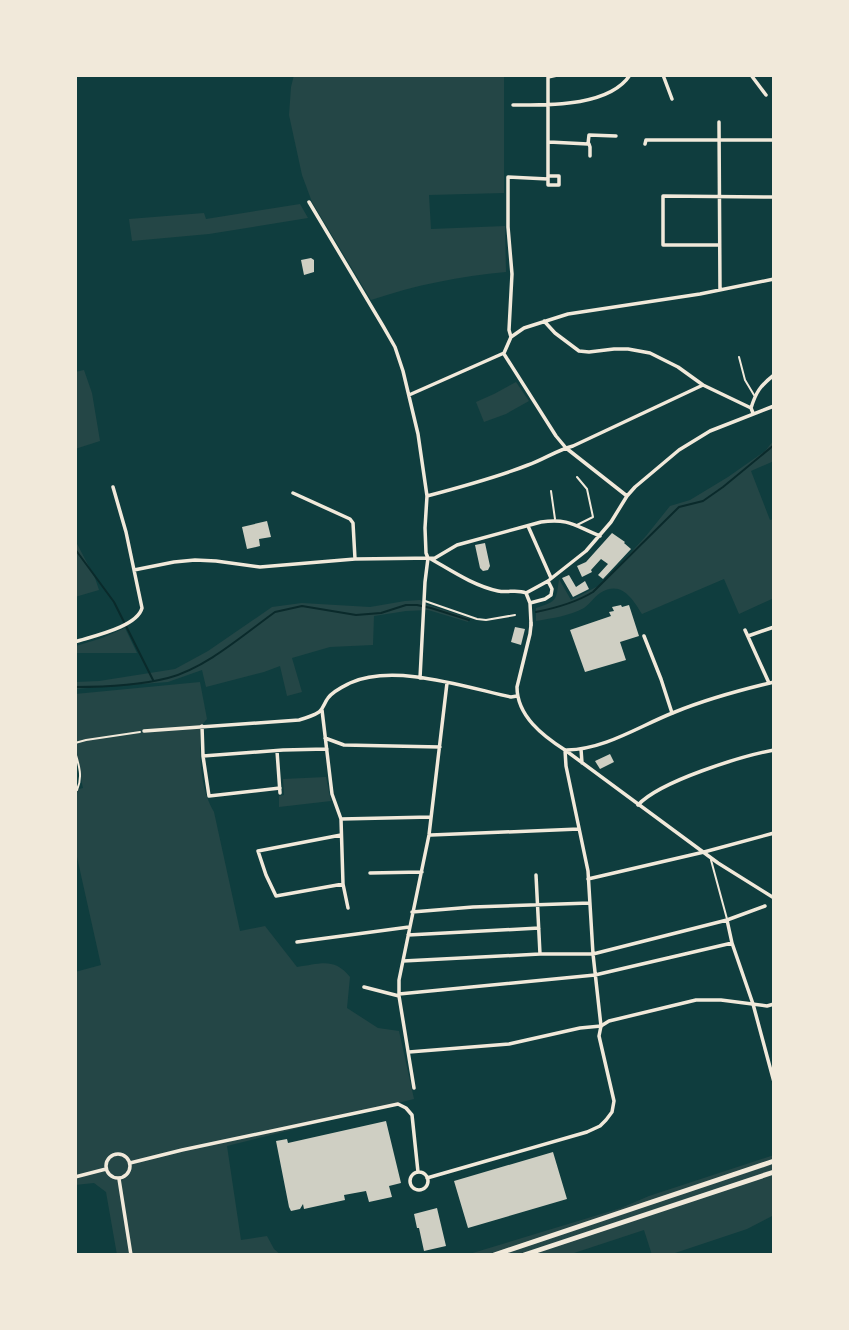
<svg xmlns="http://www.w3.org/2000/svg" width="849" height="1330" font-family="'Titillium Web',sans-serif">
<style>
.green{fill:#244646}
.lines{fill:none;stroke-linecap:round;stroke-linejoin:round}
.stream{stroke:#0a2a2b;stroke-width:2}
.building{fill:#cfcfc3}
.path{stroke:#f1e9da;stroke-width:2}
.service{stroke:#f1e9da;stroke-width:2}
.minor{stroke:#f1e9da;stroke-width:3.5}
.tertiary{stroke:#f1e9da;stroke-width:3.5}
.trunk{stroke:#f1e9da;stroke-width:5}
</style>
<rect width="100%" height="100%" fill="#0f3d3e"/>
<!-- green -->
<path class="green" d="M294 75H504V193L429 195 431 229 505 226 506 272C460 276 416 285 371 300L312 202 302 175 289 115 291 87Z
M300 204 308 218 209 234 132 241 129 219 204 213 206 219Z
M84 370 92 393 100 441 75 449V372Z
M516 382 529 401 506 414 484 422 476 402 494 394Z
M774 440V461L751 471 770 520 774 519V598L739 614 724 579 642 614C632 598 621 580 600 593 594 597 590 604 584 608 569 616 553 618 536 621V608C558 601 556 600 559 579L571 600 602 584 646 536 670 506 690 500 728 477 765 451Z
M75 540 95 578 99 590 75 597Z
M420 600 428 605 469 618 468 622 428 610 406 611 374 616 373 645 330 647 292 658 302 692 287 696 280 666 264 672 206 687 202 670 168 682 75 689V682L99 681 175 669 208 651 272 607 302 603 370 607 405 601Z
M125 628 137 653H75L76 646 102 638Z
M200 682 207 719 200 727C200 756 199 787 214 812L240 931 265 926 297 967C320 964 334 957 350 977L347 1008 378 1028 399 1031 414 1099 227 1146 241 1240 267 1236 274 1249 281 1255H117L106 1192 94 1183 75 1185V972L101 965 75 848V790L83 788 75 751V694Z
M326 777 331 801 279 807V796L284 795 283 779Z
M774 1155V1215L747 1229 669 1255H652L644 1230 568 1255H466L621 1208 649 1196Z"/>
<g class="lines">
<!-- stream -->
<path class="stream" d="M75 549 114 602 153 680
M536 612C556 608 575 603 593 592L679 507 703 501 723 487 774 445
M75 687C104 687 140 685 168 678 206 668 243 635 275 612L302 606 356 615 381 613 406 605H417L431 608 469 620"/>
</g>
<!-- building -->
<path class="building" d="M311 258 314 260V272L304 275 301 260Z
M267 521 271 537 259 539 260 546 247 549 242 527Z
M612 533 625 542 624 543 631 549 603 579 598 575 608 564 601 559 591 570 592 572 582 577 577 566 586 562Z
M485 543 490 566 488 570 483 571 480 568 475 545Z
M569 575 576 587 585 581 589 589 573 597 562 578Z
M621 605 622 607 629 605 639 636 620 642 626 660 585 672 570 630 611 616 609 612 614 611 612 607Z
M515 627 525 629 521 645 511 642Z
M610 754 614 762 600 769 595 761Z
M386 1121 401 1183 389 1186 392 1197 369 1202 366 1191 344 1195 345 1200 304 1209 303 1204 300 1209 291 1211 289 1207 276 1141 287 1139 288 1143Z
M553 1152 567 1199 468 1228 454 1181Z
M437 1208 446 1246 424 1251 419 1228H417L414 1214Z"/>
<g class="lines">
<!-- path -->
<path class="path" d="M75 743 86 740 140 732
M75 752C79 765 83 777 77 790H75"/>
<!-- service -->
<path class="service" d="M739 357 745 380 754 395
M577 477 587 489 593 517 577 525
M551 491 555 519
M425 601 477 619 486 620 515 615
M711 860 727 919"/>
<!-- minor -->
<path class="minor" d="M663 75 672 99
M751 75 766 95
M548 77 557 75
M513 105C547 105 609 107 630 75
M719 122 720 289
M549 142 588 144 589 135 616 136
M589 144 590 147V156
M645 144 646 140H774
M548 176H559V185H548V75
M309 202 383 326 395 347 403 371 418 434 427 496 425 528 426 553 428 558 425 582 420 678
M719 245H663V196L774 197
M544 321 555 333 579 351 589 352 614 349H628L650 353 678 367 703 385 751 408 753 413
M511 337 509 330 512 274 508 227V177L548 179
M504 354 556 436 566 448 627 496
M409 395 504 353 511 337 524 328 568 314 700 294 774 279
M751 408C756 392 760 386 774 375
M293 493 350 519 353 523 355 559
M427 496C461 487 495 478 528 465 543 460 557 450 573 446L703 385
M528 526 551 578
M431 559C452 571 474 586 498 591 508 593 517 589 526 593
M134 570 174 562 195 560 216 561 260 567 355 559 435 558 457 545 541 522C569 518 575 526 600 536
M526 593 548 581 586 551 611 522 627 496 635 487 679 450 710 431 774 406
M526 593 530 603 531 623
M530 603 545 599 551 595 552 589 548 581
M745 630 769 683
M644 636 661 679 672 713
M748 636 774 627
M75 642C93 636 137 627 142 608L126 532 113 487
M322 710 332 794 341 819 431 817
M202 726 203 756 209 796 280 788
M144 731 299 720C306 718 313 716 319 712 324 708 324 703 328 698 333 691 342 687 350 683 394 663 465 687 511 697L517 696
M325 738 344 745 440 747
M277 751 280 793
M203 756 283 750 327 749
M638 805C660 781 742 756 774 750
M341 819 343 884 348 908
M341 835 258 851 266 875 276 896 343 884
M431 835 579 829
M370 873 422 872
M536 875 540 954
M588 879 704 852 774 833
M412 912 473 907 590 903
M727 920 732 943 753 1004 774 1082
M408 935 539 928
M297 942 409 927
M403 961 540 954H593L727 920 765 906
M364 987 399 996
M399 994 595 975 732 943
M409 1052 509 1044 580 1028 601 1026 593 954 588 871 566 766 565 750C543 736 517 716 517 687L530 634 531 625
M414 1088 399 996V980L429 835 447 683"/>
<!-- tertiary -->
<path class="tertiary" d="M531 625V623
M581 749 582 763
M565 750 718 863 774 898
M567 750C606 749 639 726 675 712 707 699 740 690 774 682
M106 1166a12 12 0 1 1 24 0a12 12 0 1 1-24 0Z
M130 1163 182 1150 398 1104 406 1108 412 1115 418 1172
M410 1181a9 9 0 1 1 18 0a9 9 0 1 1-18 0Z
M75 1177 106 1169
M427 1178 587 1132 600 1126 606 1120 612 1112 614 1101 599 1036 601 1026 609 1021 696 1000H721L767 1006 774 1004
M119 1179 131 1255"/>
<!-- trunk -->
<path class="trunk" d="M494 1255 774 1161
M524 1255 774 1172"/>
</g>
<!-- border -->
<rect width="849" height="1330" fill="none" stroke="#f1e9da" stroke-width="154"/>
</svg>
